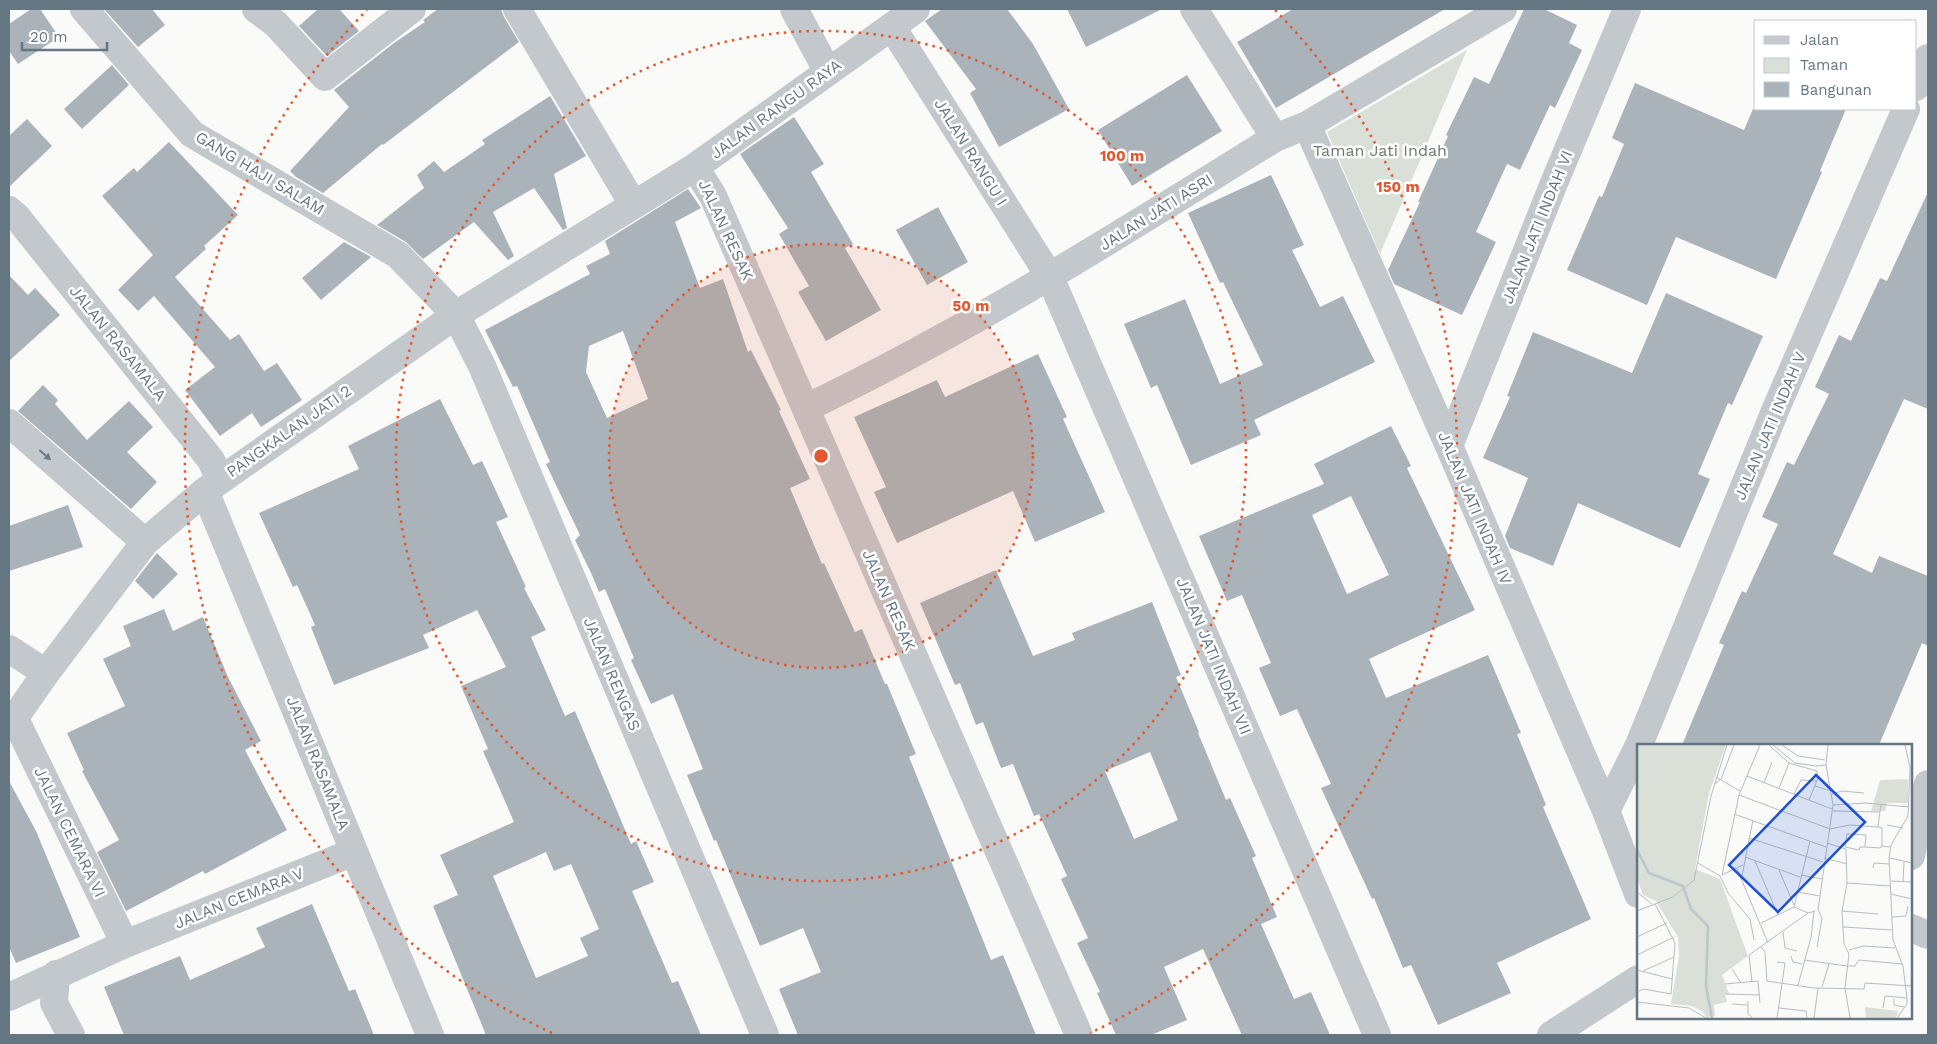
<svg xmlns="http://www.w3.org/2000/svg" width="1937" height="1044" font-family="'Work Sans',sans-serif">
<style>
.green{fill:#dadfd7}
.building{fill:#aab3b9;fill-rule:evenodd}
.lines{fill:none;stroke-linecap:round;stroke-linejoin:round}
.minor{stroke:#c3c8cc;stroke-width:28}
.oneway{fill:#6a7a87}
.ring{fill:none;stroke:#e4572e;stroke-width:2.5;stroke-dasharray:2.5 5}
.labels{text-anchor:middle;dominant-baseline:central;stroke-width:5;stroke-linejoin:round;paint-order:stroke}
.street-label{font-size:16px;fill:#657683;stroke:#fff}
.park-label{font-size:16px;fill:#687a64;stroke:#fff}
.inset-river{fill:none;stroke:#bbc7cb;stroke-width:2.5}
.inset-road{fill:none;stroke:#b5bdc2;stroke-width:1}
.view{fill:#1d4ed8;fill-opacity:0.15;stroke:#1d4ed8;stroke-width:2.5}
.inset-edge{fill:none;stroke:#657683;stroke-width:2.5}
.centre{fill:#e4572e;stroke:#fff;stroke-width:2.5}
.ring-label{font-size:15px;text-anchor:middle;font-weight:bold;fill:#e4572e;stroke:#fff;stroke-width:5;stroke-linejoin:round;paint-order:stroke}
</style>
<rect width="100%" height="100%" fill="#fafaf8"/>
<!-- green -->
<path class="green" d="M1467 50 1380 254 1327 132Z"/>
<!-- building -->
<path class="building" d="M31 9H40L59 37 18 64 9 51V24Z
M104 9H152L165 25 138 47Z
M318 9H339L359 31 327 56 299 26Z
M438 9H501L504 17 519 42 383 145 382 144 323 193 296 177 290 171 349 107 334 90 394 43 425 22 423 20Z
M942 9H1007L1033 44 1069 109 999 147 970 93 976 89 925 21Z
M1067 9H1162L1086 47Z
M1293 9H1445L1276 108 1237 42Z
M1524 9H1544L1577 25 1569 43 1582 50 1555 108 1550 105 1520 170 1507 164 1476 232 1496 242 1462 315 1394 284 1388 270 1420 202H1418L1448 136 1446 135 1474 77 1489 84Z
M112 65 129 85 82 129 64 109Z
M1187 75 1222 131 1132 186 1098 130Z
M1635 83 1744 130 1753 109H1846L1820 171 1822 172 1776 279 1676 237 1647 305 1567 270 1599 196 1602 197 1624 144 1612 138Z
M550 96 586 156 554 174 567 228 563 230 534 188 493 212 514 256 508 260 474 222 423 259 406 242 377 225 424 188 417 175 434 161 444 172 485 144 482 140Z
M794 117 824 164 811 172 853 244 845 248 881 310 826 341 798 292 809 286 779 234 788 228 740 154Z
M27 119 52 146 9 187V136Z
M169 142 238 215 204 246 206 249 175 277 230 340 239 334 264 371 277 363 302 400 261 427 252 413 220 436 185 390 215 367 154 296 138 311 118 290 153 255 102 196 134 168 137 172Z
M1271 175 1304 245 1292 250 1320 307 1343 296 1375 362 1254 420 1261 435 1191 465 1157 385 1151 388 1124 324 1185 299 1220 384 1263 365 1223 282 1220 283 1188 213Z
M688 189 701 208 675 222 700 288 723 279 748 352 751 350 781 410 779 411 810 479 790 488 822 564 824 563 855 632 862 629 885 684H887L916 754 909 757 991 960 1003 955 1036 1035H798L779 989 821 972 803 928 760 946 716 840 714 841 687 775 703 769 673 694 651 704 631 660 634 658 605 589 599 592 592 575 575 540 580 535 546 464 550 462 517 386 513 387 485 330 590 274 586 266 610 254 605 241ZM623 331 648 399 607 418 586 372 589 346Z
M1928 192V409L1904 399 1833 554 1872 573 1879 556 1928 576V646L1922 643 1879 745H1682L1724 645 1719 643 1742 591 1746 593 1778 524 1762 517 1787 462 1794 465 1829 394 1815 387 1839 335 1851 341 1880 278 1887 281Z
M938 207 968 262 927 285 896 230Z
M344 242 371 257 321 300 302 278Z
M9 275 28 295 35 288 60 315 9 361Z
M1666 293 1763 336 1732 405 1728 403 1698 474 1710 479 1680 548 1578 503 1553 566 1510 548 1505 536 1528 478 1483 458 1510 397 1507 396 1533 332 1632 373Z
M1038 354 1067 417 1063 419 1105 512 1035 542 1013 491 897 543 874 492 886 487 854 417 937 380 945 397Z
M43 385 58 400 55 404 87 440 129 401 153 427 127 452 157 482 131 509 18 411Z
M440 399 473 465 482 461 508 517 496 522 526 587 524 588 546 630 531 637 565 716 575 711 631 844 636 841 654 882 632 891 672 983 678 981 701 1035H486L433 906 458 895 440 855 514 822 483 751 488 749 461 686 506 667 477 610 423 635 429 648 334 685 311 627 315 625 297 585 293 587 259 513 359 469 348 446ZM546 852 554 871 571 864 599 929 580 938 588 956 536 978 493 876Z
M1391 426 1411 466 1407 468 1475 610 1369 659 1386 698 1488 655 1521 733 1517 734 1546 805 1543 807 1591 919 1497 963 1511 993 1438 1025 1411 965 1403 968 1374 898 1372 899 1321 788 1331 784 1297 709 1280 716 1259 668 1271 663 1242 595 1227 601 1199 536 1324 484 1314 464ZM1351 496 1389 575 1347 594 1312 515Z
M68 505 83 547 9 571V526Z
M157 553 178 574 153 599 135 581Z
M996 570 1033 656 1075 640 1072 633 1152 602 1181 675 1176 677 1199 732 1198 733 1226 800 1230 798 1256 856 1252 858 1277 917 1261 924 1294 999 1311 992 1330 1035H1242L1203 949 1164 967 1187 1020 1151 1035H1116L1097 993 1100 992 1077 943 1088 938 1061 879 1067 876 1039 814 1034 816 1013 764 1001 768 983 722 976 725 960 683 955 685 920 603ZM1150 752 1178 820 1134 839 1105 771Z
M164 609 173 631 203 617 228 677 261 741 245 750 287 830 205 874 203 871 126 911 97 852 119 840 82 771 84 770 67 733 125 706 103 659 131 646 123 626Z
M9 781 36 831 80 937 16 963 9 947Z
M312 904 349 991 355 989 374 1035H124L104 987 180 956 190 980 265 947 256 928Z"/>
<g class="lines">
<!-- minor -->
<path class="minor" d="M84 9 192 134 398 255 456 315 482 366 765 1035
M256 9 276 24 325 77 412 9
M517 9 633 204
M794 9 828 72
M1194 9 1275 138
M892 27 1050 277 1377 1035
M1916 87 1928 58
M1307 125 1449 446 1606 811 1638 894
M695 167 713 196 1079 1035
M9 210 17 217 211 460 220 480
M806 408C969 330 1122 233 1275 138L1307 125 1503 9
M9 423 145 542
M1449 446 1554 183 1627 9
M205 491 430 1035
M9 649 46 673
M15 719 125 944
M9 726 46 673 145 542 205 491 456 315 695 167 916 9
M1639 745 1777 406 1906 109
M1606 811 1638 747
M1911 856 1925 793 1928 784
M1911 928 1928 935
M56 974 54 1003 71 1035
M9 997 125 944 354 852
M1551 1035 1638 979"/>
</g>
<!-- one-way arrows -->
<defs><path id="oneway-solid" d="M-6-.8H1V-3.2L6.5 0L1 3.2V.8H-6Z" transform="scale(1.25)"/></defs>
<use class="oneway" href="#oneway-solid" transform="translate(45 455) rotate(41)"/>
<!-- distance rings -->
<circle cx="821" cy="456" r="212" fill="#e4572e" fill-opacity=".12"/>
<g class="ring">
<circle cx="821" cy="456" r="212"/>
<circle cx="821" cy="456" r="425"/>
<path d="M552 1033A637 637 0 0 1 367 10M1275 10A637 637 0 0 1 1090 1033"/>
</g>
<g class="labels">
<!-- street labels -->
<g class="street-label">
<text transform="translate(776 109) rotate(-36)">JALAN RANGU RAYA</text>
<text transform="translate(971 152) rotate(58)">JALAN RANGU I</text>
<text transform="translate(260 173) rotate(31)">GANG HAJI SALAM</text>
<text transform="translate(1156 212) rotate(-32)">JALAN JATI ASRI</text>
<text transform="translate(1537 227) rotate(-68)">JALAN JATI INDAH VI</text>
<text transform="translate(726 230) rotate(65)">JALAN RESAK</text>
<text transform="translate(118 343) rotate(51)">JALAN RASAMALA</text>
<text transform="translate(1770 426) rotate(-67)">JALAN JATI INDAH V</text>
<text transform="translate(289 431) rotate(-35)">PANGKALAN JATI 2</text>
<text transform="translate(1475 508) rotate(67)">JALAN JATI INDAH IV</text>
<text transform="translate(889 600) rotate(66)">JALAN RESAK</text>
<text transform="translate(1214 656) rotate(67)">JALAN JATI INDAH VII</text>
<text transform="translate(612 674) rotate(67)">JALAN RENGAS</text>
<text transform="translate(318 763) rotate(68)">JALAN RASAMALA</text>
<text transform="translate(70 832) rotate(64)">JALAN CEMARA VI</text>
<text transform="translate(239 898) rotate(-22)">JALAN CEMARA V</text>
</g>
<!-- park labels -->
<g class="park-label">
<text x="1380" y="150">Taman Jati Indah</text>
</g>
</g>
<!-- overview -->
<g transform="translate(1637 744)">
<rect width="275" height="275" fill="#fafaf8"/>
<path d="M0 1H89L72 49 58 125 83 135 111 212 85 231 92 250 88 251 90 258 77 261 78 272 70 274 65 267 55 262 34 260 42 212 41 193 19 157 6 151 0 134ZM271 35V59H250L248 67H234L243 36ZM228 263 261 267 259 274H229Z" fill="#dadfd7"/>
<path class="inset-river" d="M0 106 12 129 46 142 54 165 71 182 69 242 75 274"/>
<path class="inset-road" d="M132 1 152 19 180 27 181 34 172 56M136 1 158 19 179 22 189 21 191 1M145 1 161 12 188 16M110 32 195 65M79 33 103 47M127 39 135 18M78 40 84 35 97 1M178 42 194 47M142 44 152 19M157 50 164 36 180 37M195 50 205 47 227 49M102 51 193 85 213 81 241 83M196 61 229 59 272 63M196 67 243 68M97 70 189 103M250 81 266 84M241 83 245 84V102M241 83 244 60M112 94 186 118M190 99 209 105 210 139 205 167 207 200 212 210 208 244 213 274M228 103 229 91 210 90 208 103 222 106 223 103H228L243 104 245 102 253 103M108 113 163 133M187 114 210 120M253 114 275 119M118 117 141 171M61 119 83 132M236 124 237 119 252 120M100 125 131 199M142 126 157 161M85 131 102 51 123 1M85 131 106 121M164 131 185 135M83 132 91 149 113 175 117 196M105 132 116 76M254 137 275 138M266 138 267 118M210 139 253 142M0 148 15 160M160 148 183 152M254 150 275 155M157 163 173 97M157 163 171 169 178 167M181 166 196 61 189 21M0 167 36 153 57 136 74 52 90 1M205 167 241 170M255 173 269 172 271 162M124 179 157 163M206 183 256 186M146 188 148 204 160 207M0 193 30 179M124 203 128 208 130 237 177 244 227 245 228 239 275 242M180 203 185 174 181 166M212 206 226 202 258 204M0 211 37 193M154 212 156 218 165 220M167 216 210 222H218L222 216 265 220M140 218 148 219 140 274M95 225 104 239M0 226 35 235M6 227 37 213M115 238 112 211 171 169M88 240 121 237 123 259M161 241 174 193 177 167M185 243 192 220M2 247 7 245 34 250 38 199 18 160M89 250 123 251M257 255V261L267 263M111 257V269L115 274M0 258 52 264 69 274M95 260 110 261M142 264 169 267 170 274M246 264 248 252 270 254M177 274 181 244M260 274 270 260V254L266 222 256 196 252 114 254 101 271 72 273 24 268 1"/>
<path class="view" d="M179 31 228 78 141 168 92 121Z"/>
<rect width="275" height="275" class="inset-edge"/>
</g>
<circle cx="821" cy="456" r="8" class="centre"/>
<g class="ring-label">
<text x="1122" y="161">100 m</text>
<text x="1398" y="192">150 m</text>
<text x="971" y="311">50 m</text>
</g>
<!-- border -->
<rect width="1937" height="1044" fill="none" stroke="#657683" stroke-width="20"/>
<!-- legend -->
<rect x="1754" y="20" width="162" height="90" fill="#ffffff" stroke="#c1c8cd"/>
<rect x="1764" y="36" width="25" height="8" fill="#c3c8cc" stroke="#c1c8cd"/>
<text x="1800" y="45" font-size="15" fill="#657683">Jalan</text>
<rect x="1764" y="58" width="25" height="15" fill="#dadfd7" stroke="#c1c8cd"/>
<text x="1800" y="70" font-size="15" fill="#657683">Taman</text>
<rect x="1764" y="82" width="25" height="15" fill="#aab3b9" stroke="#c1c8cd"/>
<text x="1800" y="95" font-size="15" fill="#657683">Bangunan</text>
<!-- scale -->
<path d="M22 42v8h85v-8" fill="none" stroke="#657683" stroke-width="2.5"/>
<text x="30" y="42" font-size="15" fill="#657683" stroke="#ffffff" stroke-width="4" paint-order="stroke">20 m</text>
</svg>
